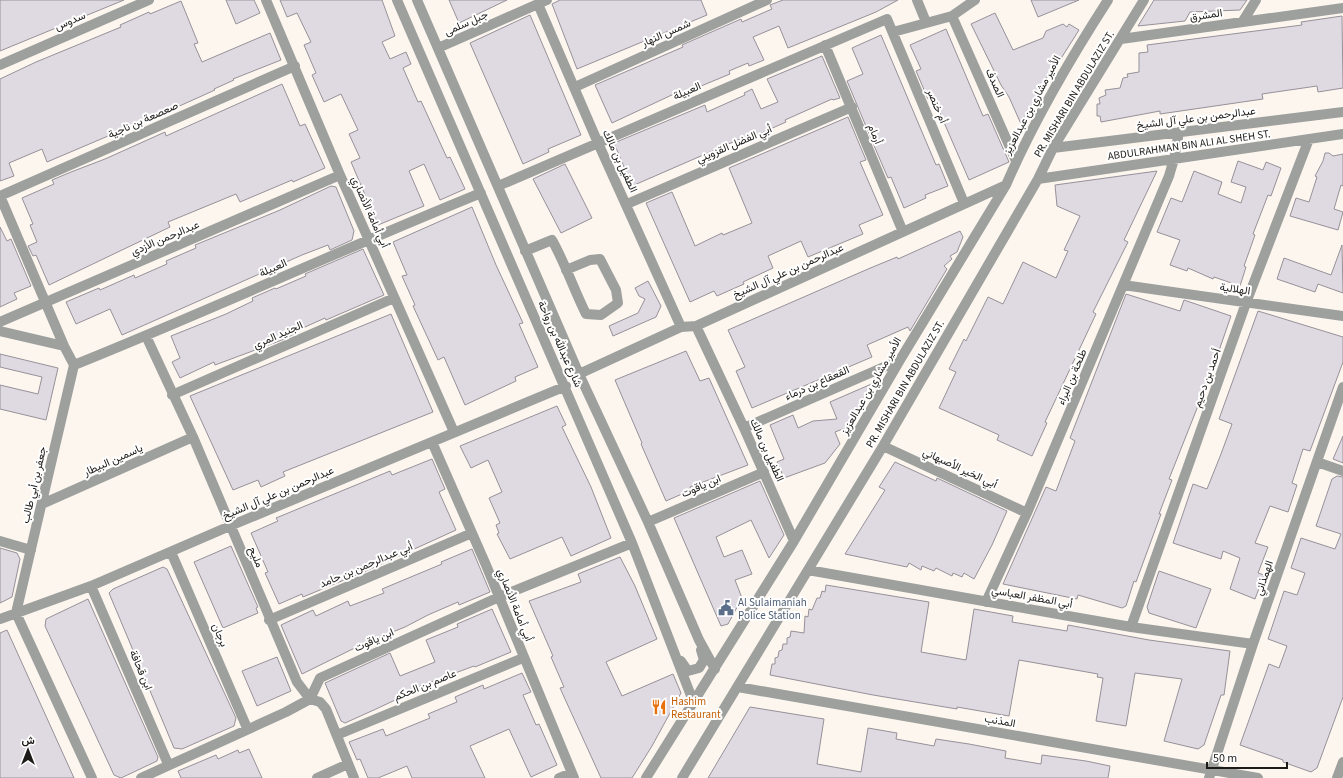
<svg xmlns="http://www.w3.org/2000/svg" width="1343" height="778" font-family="'Source Sans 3',Vazirmatn,sans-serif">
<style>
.building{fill:#dfdae2;stroke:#969199}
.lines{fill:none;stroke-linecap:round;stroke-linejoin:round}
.minor{stroke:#9da09d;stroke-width:10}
.labels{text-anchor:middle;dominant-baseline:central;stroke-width:4;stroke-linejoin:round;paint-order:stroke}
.street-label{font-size:11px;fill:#1d1b18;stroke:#fff}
.service-label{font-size:11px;fill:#4e5e75;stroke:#fff;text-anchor:start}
.food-label{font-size:11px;fill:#c56008;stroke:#fff;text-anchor:start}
</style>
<rect width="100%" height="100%" fill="#fdf6ef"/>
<!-- building -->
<path class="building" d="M0 0H124L0 51Z
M226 0H254L260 13 236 24Z
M280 0H382L395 36 382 42 390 59 406 52 411 64 403 68 418 102 421 101 447 158 450 157 465 189 440 200 424 164 409 171 424 206 378 225 351 162 360 158 349 134 358 130 341 94 324 102 312 75 316 73 304 45 311 42 297 13 287 17Z
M449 0H507L459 23Z
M560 0H701L707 15 577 69 552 4Z
M783 0H898L876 12 788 48 779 26 753 37 764 60 749 66 748 63 729 71 730 74 677 96 676 93 612 123 595 85 683 47 682 45 741 19 742 22 772 9 770 5Z
M1031 0H1079L1038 17Z
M1154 0H1247L1240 10 1190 12 1185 21 1138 26Z
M181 1 198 43 194 44 202 62 270 33 281 60 233 79 234 80 214 89 215 90 135 126 134 125 47 162 42 149 9 163 14 176 0 181V79L36 62 121 27 120 25 149 12 150 14Z
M995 13 1013 50 1043 38 1046 31 1063 24 1067 27 1069 24 1079 30 1060 60 1058 57 1021 124 1009 97 1001 85 971 24Z
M530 15 581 135 548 149 549 152 523 164 470 43Z
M1342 16 1343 88 1318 92 1317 86 1262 94 1263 99 1160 114V111L1101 122 1100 116H1097V104H1100L1099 98 1106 95 1105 90 1120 88 1123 78 1128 77 1127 74 1139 72V53L1148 52 1147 45 1302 25 1301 22Z
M946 29 983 116 988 114 1009 162 969 180 933 97 928 99 916 71 921 69 910 45Z
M881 35 936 165 939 164 948 186 925 195 926 198 904 208 891 177 888 178 878 155 847 81 863 74 852 48Z
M822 56 840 98 833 100 832 99 785 120 786 122 757 135 756 132 632 186 614 143 705 105 707 112 745 95 744 93 752 89 761 109 778 102 767 79Z
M282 84 300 126 305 124 325 168 293 182 292 180 240 202 236 194 168 222 170 227 49 285 36 255 33 256 28 246 37 242 30 225 33 224 22 198 54 184 52 180 71 172 105 159 165 132 166 136Z
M848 117 866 160 860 162 883 215 859 225 863 234 808 257 801 241 768 256 773 268 743 282 744 284 717 296 714 291 690 302 646 203 672 192 695 246 722 233 723 235 752 223 729 168Z
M1325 153H1329L1333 156 1343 154V186L1341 185 1334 209 1343 212 1338 230 1290 216 1296 198 1309 202 1317 177 1315 176 1323 161Z
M1238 161 1263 170 1266 162 1281 168 1271 196 1268 195 1253 234 1255 235 1244 266 1246 267 1240 286 1214 277 1213 279 1188 268 1187 271 1170 265 1180 240 1157 232 1171 198 1182 202 1194 171 1222 182 1218 194 1241 203 1246 187 1231 182Z
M565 164 592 218 561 233 533 179Z
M1157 171 1124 240 1128 242 1093 312 1096 314 1045 422 1047 423 1032 456 997 440 999 435 939 408 956 372 949 369 964 339 966 341 988 297 1003 304 1023 262 1056 278 1068 251 1064 250 1080 216 1057 206 1055 185Z
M331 186 336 187 354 231 352 240 330 250 328 245 302 255 122 335 110 309 76 324 66 302 99 288 100 290 134 275 135 278 167 264 166 261 196 248 195 245 280 210Z
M472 207 496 265 523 323 519 324 538 367 515 377 516 381 465 405 444 357 438 360 413 306 415 305 402 276 407 275 393 242Z
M0 227 7 241 11 239 31 286 14 293 17 299 0 307Z
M960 231 963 237 957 252 950 256 952 259 944 266 947 269 910 331 908 327 867 345 872 357 752 408 736 371 745 367 728 330 868 269 897 257 898 259Z
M1342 245 1343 293 1318 284 1315 292 1277 279 1284 258 1331 275Z
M363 249 384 295 326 320 325 318 294 332V334L282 340 215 365 214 362 180 378 172 362 180 358 171 336 226 314 253 301 252 298 275 288 276 289 306 276 305 274Z
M648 281 661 306 656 317 613 336 609 326 638 313 645 299 639 296 635 288Z
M1126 294 1180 311 1184 300 1231 316 1213 368 1169 479 1172 480 1159 514H1161L1136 582 1134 581 1126 606 1122 608 1078 595 1077 599 1003 584 1046 487 1056 491 1075 441 1070 438Z
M1258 311 1343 337V362L1310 451 1303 449 1292 483 1297 485 1288 512 1270 506 1255 543 1268 547 1258 573 1264 575 1255 599 1230 589 1240 558 1223 551 1221 559 1173 543 1193 484 1207 489 1221 454 1232 424 1219 419Z
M391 314 433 412 283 472 285 476 261 487 258 480 233 490 190 396Z
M686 351 700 381 709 378 748 465 690 487 691 490 666 501 641 444 642 443 615 380Z
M0 354 58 368 46 420 0 409V385L38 394 42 377 0 367Z
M876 382 865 397 860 400 862 405 856 408 858 412 851 416 852 420 847 423 848 427 835 432 840 444 825 463 784 478 777 462 784 459 770 425 793 415 798 428 813 421 837 419 830 402Z
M557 406 566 425 562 427 591 487 611 538 571 556 562 537 510 559 497 534 499 533 496 525 500 523 489 498 502 492 488 460 471 468 460 446Z
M1343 436V463L1333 459Z
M432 459 445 489 439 492 456 530 366 571 303 597 302 594 279 604 265 573 268 572 251 533 278 521 276 518 390 471 392 475Z
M895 462 936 481 937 478 1007 511 992 545 974 579 964 573 962 577 953 573 952 576 936 568 934 571 922 566 921 570 909 563 907 567 845 554 885 490 879 487Z
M1337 476 1343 477V697L1317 768 1311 772 1283 762V760L1240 745 1269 664 1279 668 1287 646 1268 639 1284 591 1297 595 1305 573 1291 568 1301 538 1335 549 1341 534 1316 526 1332 479Z
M760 481 784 535 769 558 751 520 716 537 724 557 742 550 752 574 735 580 742 598 728 624 721 626 674 518Z
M231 546 258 607 256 608 258 613 223 628 194 562Z
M0 548 17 553 20 559 12 597 0 603Z
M472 549 490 592 459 605 458 602 428 615 405 627 373 640V639L302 674 281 625 313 610 316 616 348 601 350 606 384 593 382 589 442 564 441 562Z
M620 557 635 586 657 639 606 662 622 696 673 674 681 693 652 746 632 778H601L560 688 564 687 551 657 553 656 529 601 581 582 578 574Z
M163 567 167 569 236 718 234 726 182 749 174 748 109 593 113 589Z
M1159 571 1211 589 1196 628 1149 613 1147 607Z
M826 585 929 602 921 652 966 660 974 609 1013 616 1012 622 1067 631 1068 625 1149 640 1230 651 1224 695H1221L1204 745 1198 749 1164 741 1182 679 1135 673 1126 726 1096 721 1103 678 1097 677 1098 674 1019 660 1009 716 957 707V709L873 695 770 675 772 664H775V658L778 657 779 651 782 650 783 644H787V638L790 637 791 631 804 633 805 616 808 617 809 609 812 610 817 598H820L822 591 825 592Z
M88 599 158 757 157 761 121 778 114 775 45 626 46 619Z
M492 609 511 652 475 667 474 666 407 691 408 694 376 709 345 723 341 721 325 683 390 653 400 676 435 662 426 640 458 627 457 624Z
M7 630 74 778H0V633Z
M277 657 291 691 257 706 242 671Z
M522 673 531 692 523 695 536 725 539 724 557 765 531 777 509 729 470 746 485 778H412L407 766 378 778H368L360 759 357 760 349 742 383 729 386 736 430 718 428 714 457 702 455 697 483 685 484 689Z
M750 707 824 719 817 764 861 772 868 728 897 733 896 739 934 746 936 739 969 744 1006 751 1005 758 1041 764 1042 755 1086 761 1110 766 1108 778H708Z
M249 749 262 778H181L178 771 216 755 218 759 238 750 239 753Z"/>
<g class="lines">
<!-- minor -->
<path class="minor" d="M266 0 340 175 454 432
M397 0 632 543 693 701
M417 0 579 374 648 522 699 640 715 669
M917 0 926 22
M538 4 598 143 681 327
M952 16 1016 161
M1243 21 1256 0
M893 32 952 16 975 0
M1121 39 1343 8
M825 45 903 232
M438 48 547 0
M0 65 149 0
M575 87 767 0
M1053 148 1343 112
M1038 179 1343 134
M498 186 887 19 964 203
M0 196 64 346 74 365 16 613 92 778
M0 196 295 66
M627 204 852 107
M525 251 552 240C565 263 574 290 586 314L601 315 618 303 616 290 600 259 590 260 566 270
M1123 285 1343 316
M0 322 340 175
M696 326 744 428 794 541
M0 331 64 346
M146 336 193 437 297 682 310 699 320 702 326 709 354 778
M74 365C211 310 345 248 481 193
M579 374 681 327 696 326 1006 185
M172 395 394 298
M744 428 900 360
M432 442 486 565 574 778
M883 446 1027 513
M1317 462 1343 471
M42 504 193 437
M648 522 764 472
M0 541 31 550
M171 552 247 728
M808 570 1131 627 1253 644
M91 586 168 764
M986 602 1027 513 1169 176 1174 159 1179 132
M0 619 91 586 230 526 566 386
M269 620 472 533
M1131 627 1246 303 1309 139
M681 661 688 671 699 668 704 660 701 650
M738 687 1258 778
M337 735 523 658
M141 778 286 712 310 699 320 678 499 597 632 543
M317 778 348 764
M559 778 571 773
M646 778 794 541 900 360 1006 185C1034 120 1070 59 1108 0
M682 778 883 446 1038 179 1053 148 1144 0
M1209 778 1253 644 1343 387
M1337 778 1343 762"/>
</g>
<!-- icons -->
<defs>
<symbol id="civic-bare" viewBox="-9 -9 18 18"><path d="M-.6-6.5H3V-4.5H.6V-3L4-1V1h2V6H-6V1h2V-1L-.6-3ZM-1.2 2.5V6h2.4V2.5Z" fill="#5c6f8a" stroke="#fff" stroke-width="2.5" paint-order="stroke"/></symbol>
<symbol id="restaurant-bare" viewBox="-9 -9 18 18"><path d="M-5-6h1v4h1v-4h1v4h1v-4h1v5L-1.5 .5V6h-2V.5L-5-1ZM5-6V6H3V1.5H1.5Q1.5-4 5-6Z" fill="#e8710a" stroke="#fff" stroke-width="2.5" paint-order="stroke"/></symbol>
</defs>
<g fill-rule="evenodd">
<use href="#civic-bare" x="715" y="597" width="22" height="22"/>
<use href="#restaurant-bare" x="648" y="696" width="22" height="22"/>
</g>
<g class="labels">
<!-- street labels -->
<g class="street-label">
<text transform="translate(1206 15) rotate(-8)">المشرق</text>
<text transform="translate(70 21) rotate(-23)">سدوس</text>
<text transform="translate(466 23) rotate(-24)">جبل سلمى</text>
<text transform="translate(666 33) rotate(-24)">شمس النهار</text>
<text transform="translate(995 83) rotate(66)">الصدف</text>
<text transform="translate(687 91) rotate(-23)">العبيلة</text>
<text transform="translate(1074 94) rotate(-59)">PR. MISHARI BIN ABDULAZIZ ST.</text>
<text transform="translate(1032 105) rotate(-62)">الأمير مشاري بن عبدالعزيز</text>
<text transform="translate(937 106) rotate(67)">أم خنصر</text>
<text transform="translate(1196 118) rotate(-7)">عبدالرحمن بن علي آل الشيخ</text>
<text transform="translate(143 120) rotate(-24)">صعصعة بن ناجية</text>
<text transform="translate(875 134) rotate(68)">أرمام</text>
<text transform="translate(734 144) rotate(-23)">أبي الفضل القزويني</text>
<text transform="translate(1189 145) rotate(-8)">ABDULRAHMAN BIN ALI AL SHEH ST.</text>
<text transform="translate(620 161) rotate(65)">الطفيل بن مالك</text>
<text transform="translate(370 212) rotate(66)">أبي أمامة الأنصاري</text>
<text transform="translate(165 238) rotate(-23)">عبدالرحمن الأزدي</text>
<text transform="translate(273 268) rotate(-24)">العبيلة</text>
<text transform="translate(788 271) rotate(-24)">عبدالرحمن بن علي آل الشيخ</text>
<text transform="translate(1235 289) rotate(8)">الهلالية</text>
<text transform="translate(278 335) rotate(-24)">الجنيد المري</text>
<text transform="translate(560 344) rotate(66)">شارع عبدالله بن رواحة</text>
<text transform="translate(1072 377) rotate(-67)">طلحة بن البراء</text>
<text transform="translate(1207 378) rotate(-70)">أحمد بن دحيم</text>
<text transform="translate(817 383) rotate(-24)">القعقاع بن درماء</text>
<text transform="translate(905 384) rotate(-60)">PR. MISHARI BIN ABDULAZIZ ST.</text>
<text transform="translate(871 386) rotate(-60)">الأمير مشاري بن عبدالعزيز</text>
<text transform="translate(767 450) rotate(66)">الطفيل بن مالك</text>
<text transform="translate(113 460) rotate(-24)">ياسمين البيطار</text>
<text transform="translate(960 468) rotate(25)">أبي الخير الأصبهاني</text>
<text transform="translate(34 485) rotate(-77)">جعفر بن أبي طالب</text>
<text transform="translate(701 486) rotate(-23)">ابن ياقوت</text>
<text transform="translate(278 493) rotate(-23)">عبدالرحمن بن علي آل الشيخ</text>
<text transform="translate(256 557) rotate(67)">مليح</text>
<text transform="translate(366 565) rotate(-23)">أبي عبدالرحمن بن حامد</text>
<text transform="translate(1264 578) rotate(-71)">الهمذاني</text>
<text transform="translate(1032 597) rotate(10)">أبي المظفر العباسي</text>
<text transform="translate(515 605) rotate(68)">أبي أمامة الأنصاري</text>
<text transform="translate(220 635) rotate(67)">برجان</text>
<text transform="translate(374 640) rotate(-24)">ابن ياقوت</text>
<text transform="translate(141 670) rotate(67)">ابن قحافة</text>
<text transform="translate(425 685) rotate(-22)">عاصم بن الحكم</text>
<text transform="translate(1000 721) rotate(10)">المذنب</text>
</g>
<!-- service labels -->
<g class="service-label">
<text x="738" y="602">Al Sulaimaniah<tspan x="738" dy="13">Police Station</tspan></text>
</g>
<!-- food labels -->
<g class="food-label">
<text x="671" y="701">Hashim<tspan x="671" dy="13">Restaurant</tspan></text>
</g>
</g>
<!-- north arrow -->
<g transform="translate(28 750)" stroke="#ffffff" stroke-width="3" paint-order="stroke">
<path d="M0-3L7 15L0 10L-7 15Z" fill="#1d1b18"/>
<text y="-6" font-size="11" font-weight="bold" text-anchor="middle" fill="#1d1b18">ش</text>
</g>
<!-- scale -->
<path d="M1207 762v6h80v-6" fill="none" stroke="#1d1b18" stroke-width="2"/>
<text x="1213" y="762" font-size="12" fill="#1d1b18" stroke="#ffffff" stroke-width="3" paint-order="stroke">50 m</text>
</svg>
